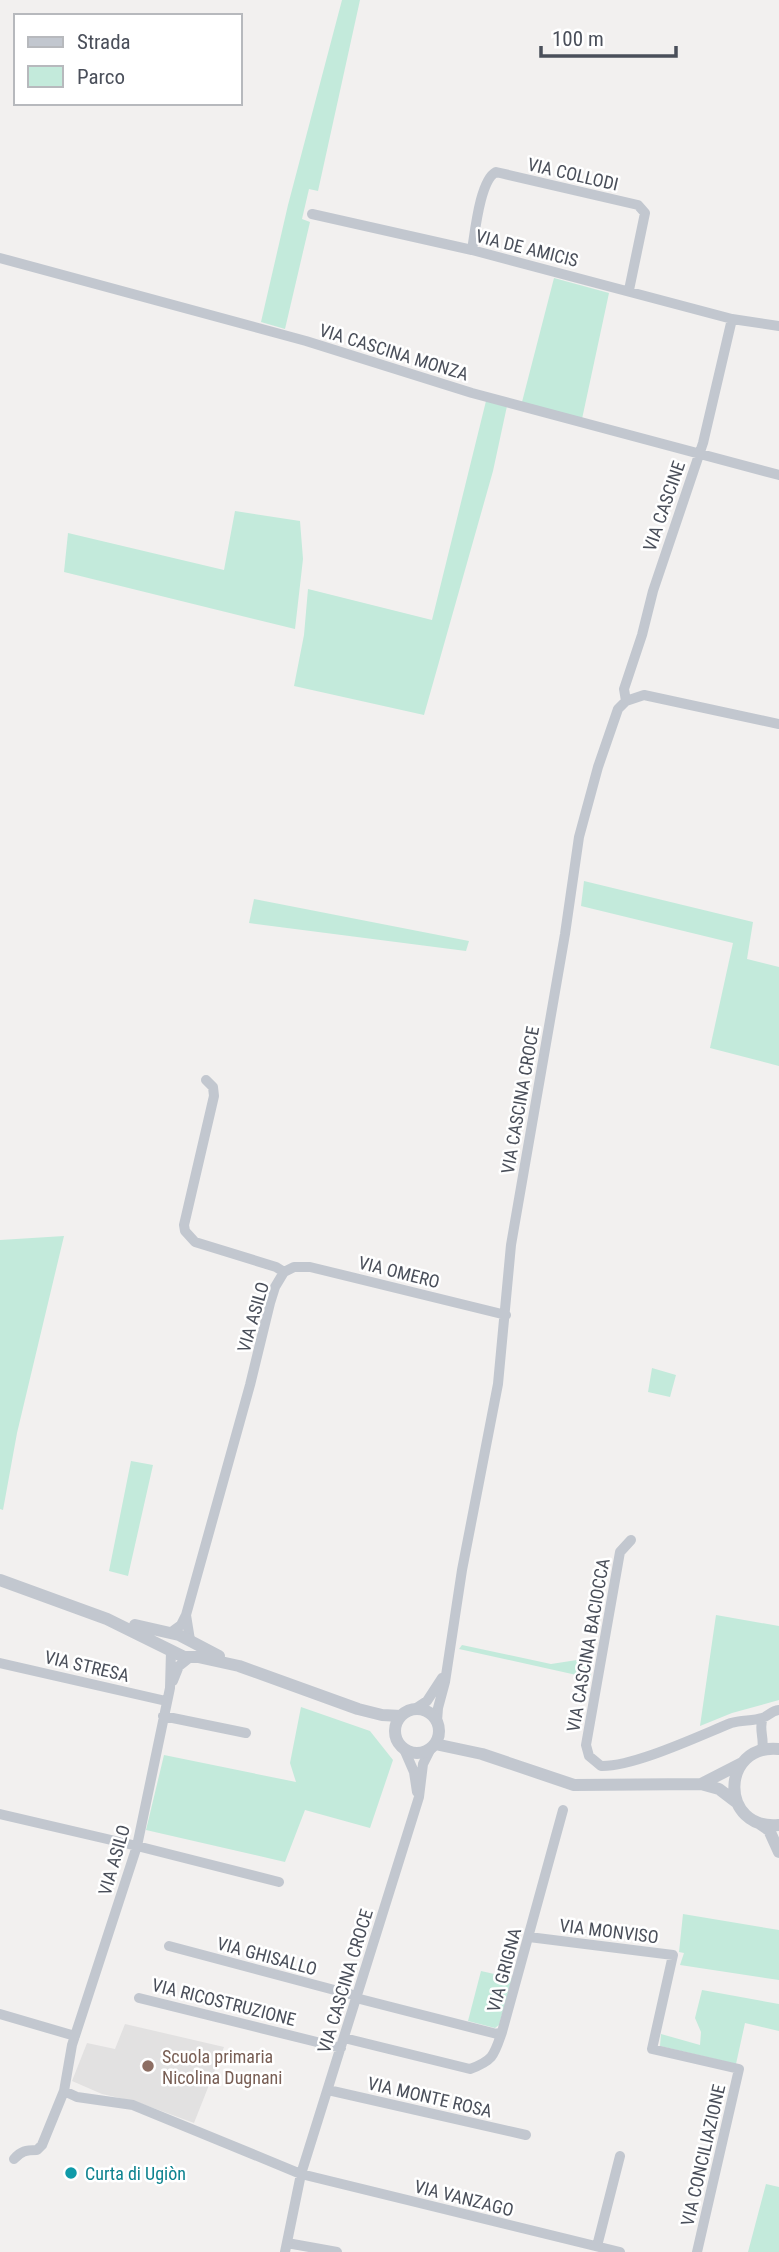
<svg xmlns="http://www.w3.org/2000/svg" width="779" height="2252" font-family="'Roboto Condensed',sans-serif">
<style>
.education{fill:#e2e1e1}
.green{fill:#c3eadb}
.lines{fill:none;stroke-linecap:round;stroke-linejoin:round}
.minor{stroke:#c2c7cf;stroke-width:10}
.tertiary{stroke:#c2c7cf;stroke-width:12}
.education-dot{fill:#8d6e63;stroke:#fff;stroke-width:2.5}
.culture-dot{fill:#0f9aa8;stroke:#fff;stroke-width:2.5}
.labels{text-anchor:middle;dominant-baseline:central;stroke-width:5;stroke-linejoin:round;paint-order:stroke}
.street-label{font-size:18px;fill:#4a4f5a;stroke:#fff}
.education-label{font-size:18px;fill:#785e54;stroke:#fff;text-anchor:start}
.culture-label{font-size:18px;fill:#0d838f;stroke:#fff;text-anchor:start}
</style>
<rect width="100%" height="100%" fill="#f2f0ef"/>
<!-- education -->
<path class="education" d="M125 2024 224 2047 194 2123 137 2102 102 2094 72 2081 87 2043 115 2049Z"/>
<!-- green -->
<path class="green" d="M342 0H360L318 191 309 189 302 219 310 222 285 329 261 322 288 205Z
M554 278 609 293 582 419 522 402Z
M486 401 507 406 493 471 424 715 294 686 304 635 308 589 432 620Z
M235 511 300 521 303 559 295 629 64 572 68 533 224 570Z
M584 881 753 922 747 959 779 967V1066L710 1048 733 943 581 906Z
M254 899 469 941 466 951 249 923Z
M64 1236 17 1433 3 1510 0 1509V1240Z
M652 1368 676 1375 670 1397 648 1392Z
M131 1461 153 1465 128 1576 109 1571Z
M716 1615 779 1626V1700L732 1713 700 1726Z
M462 1645 551 1664 577 1660 595 1650 590 1678 459 1649Z
M301 1707 370 1731 393 1760 370 1828 305 1810 285 1862 146 1830 164 1755 296 1782 290 1763Z
M683 1914 779 1930V1980L680 1965 684 1953 679 1952Z
M481 1971 512 1978 499 2025 495 2028 468 2021Z
M702 1990 779 2004V2031L745 2023 736 2064 660 2046 661 2034 700 2045 701 2032 695 2018Z
M766 2184 779 2187V2252H748Z"/>
<g class="lines">
<!-- minor -->
<path class="minor" d="M312 214 472 250 732 319 779 326
M472 250C475 232 480 180 496 172L638 205 645 213 629 290
M0 258 306 341 472 393 779 475
M626 701 624 689 642 635 653 591 703 443 732 319
M206 1080 213 1087 214 1096 184 1225 185 1231 195 1242 276 1267 284 1272
M284 1272 294 1267H310L506 1315
M631 1540 620 1552 586 1745 589 1756 601 1766C633 1767 699 1736 731 1723 741 1720 754 1721 762 1718 769 1716 771 1711 779 1710
M186 1615 250 1385 270 1303 275 1287 284 1272
M170 1633 181 1625 186 1615 190 1640
M0 1663 166 1701
M173 1681 179 1666 189 1658
M415 1709 427 1701 442 1678
M163 1716 246 1733
M437 1721 438 1708 445 1682 462 1570 498 1384 511 1245 565 934 579 837 598 767 618 709 626 701 644 695 779 724
M404 1749 414 1772 417 1792
M762 1750C765 1739 758 1728 763 1718
M0 1814 137 1846 279 1882
M529 1937 673 1955 652 2049 739 2069 697 2252
M169 1946 357 1996
M139 1998 341 2048
M356 1998 497 2034 502 2032 563 1810
M0 2014 75 2036
M344 2038 470 2069C494 2060 494 2055 502 2032
M328 2090 526 2135
M64 2091 77 2097 133 2105 301 2174 620 2252
M14 2159C21 2151 26 2150 37 2150L42 2145 64 2091 72 2045 137 1846 170 1688 171 1651
M287 2243 337 2252
M597 2246 620 2156
M285 2252 301 2174 419 1797 423 1764 430 1750"/>
<!-- tertiary -->
<path class="tertiary" d="M0 1580 107 1619 184 1657H198L239 1666 358 1709 382 1715 401 1716
M135 1625 179 1635 219 1656
M395 1731a22 22 0 1 1 44 0a22 22 0 1 1-44 0Z
M435 1744 482 1754 574 1785 701 1784 719 1789 736 1802
M779 1749C720 1743 719 1831 779 1825
M701 1784 742 1763
M759 1823 769 1830 779 1852"/>
</g>
<!-- markers -->
<circle class="education-dot" cx="148" cy="2066" r="7"/>
<circle class="culture-dot" cx="71" cy="2173" r="7"/>
<g class="labels">
<!-- street labels -->
<g class="street-label">
<text transform="translate(573 174) rotate(13)">VIA COLLODI</text>
<text transform="translate(527 248) rotate(14)">VIA DE AMICIS</text>
<text transform="translate(394 352) rotate(17)">VIA CASCINA MONZA</text>
<text transform="translate(664 506) rotate(-71)">VIA CASCINE</text>
<text transform="translate(520 1100) rotate(-80)">VIA CASCINA CROCE</text>
<text transform="translate(399 1272) rotate(14)">VIA OMERO</text>
<text transform="translate(253 1317) rotate(-74)">VIA ASILO</text>
<text transform="translate(588 1645) rotate(-80)">VIA CASCINA BACIOCCA</text>
<text transform="translate(87 1666) rotate(13)">VIA STRESA</text>
<text transform="translate(114 1860) rotate(-74)">VIA ASILO</text>
<text transform="translate(609 1931) rotate(7)">VIA MONVISO</text>
<text transform="translate(267 1956) rotate(15)">VIA GHISALLO</text>
<text transform="translate(504 1970) rotate(-75)">VIA GRIGNA</text>
<text transform="translate(345 1981) rotate(-73)">VIA CASCINA CROCE</text>
<text transform="translate(224 2002) rotate(14)">VIA RICOSTRUZIONE</text>
<text transform="translate(430 2097) rotate(13)">VIA MONTE ROSA</text>
<text transform="translate(703 2155) rotate(-77)">VIA CONCILIAZIONE</text>
<text transform="translate(464 2198) rotate(14)">VIA VANZAGO</text>
</g>
<!-- education labels -->
<g class="education-label">
<text x="162" y="2056">Scuola primaria<tspan x="162" dy="21">Nicolina Dugnani</tspan></text>
</g>
<!-- culture labels -->
<g class="culture-label">
<text x="85" y="2173">Curta di Ugiòn</text>
</g>
</g>
<!-- legend -->
<rect x="14" y="14" width="228" height="91" fill="#ffffff" stroke="#b7b9bd" stroke-width="2"/>
<rect x="28" y="37" width="35" height="10" fill="#c2c7cf" stroke="#b7b9bd" stroke-width="2"/>
<text x="77" y="49" font-size="21" fill="#4a4f5a">Strada</text>
<rect x="28" y="66" width="35" height="21" fill="#c3eadb" stroke="#b7b9bd" stroke-width="2"/>
<text x="77" y="84" font-size="21" fill="#4a4f5a">Parco</text>
<!-- scale -->
<path d="M541 46v10h135v-10" fill="none" stroke="#4a4f5a" stroke-width="3.5"/>
<text x="552" y="46" font-size="21" fill="#4a4f5a" stroke="#ffffff" stroke-width="5" paint-order="stroke">100 m</text>
</svg>
